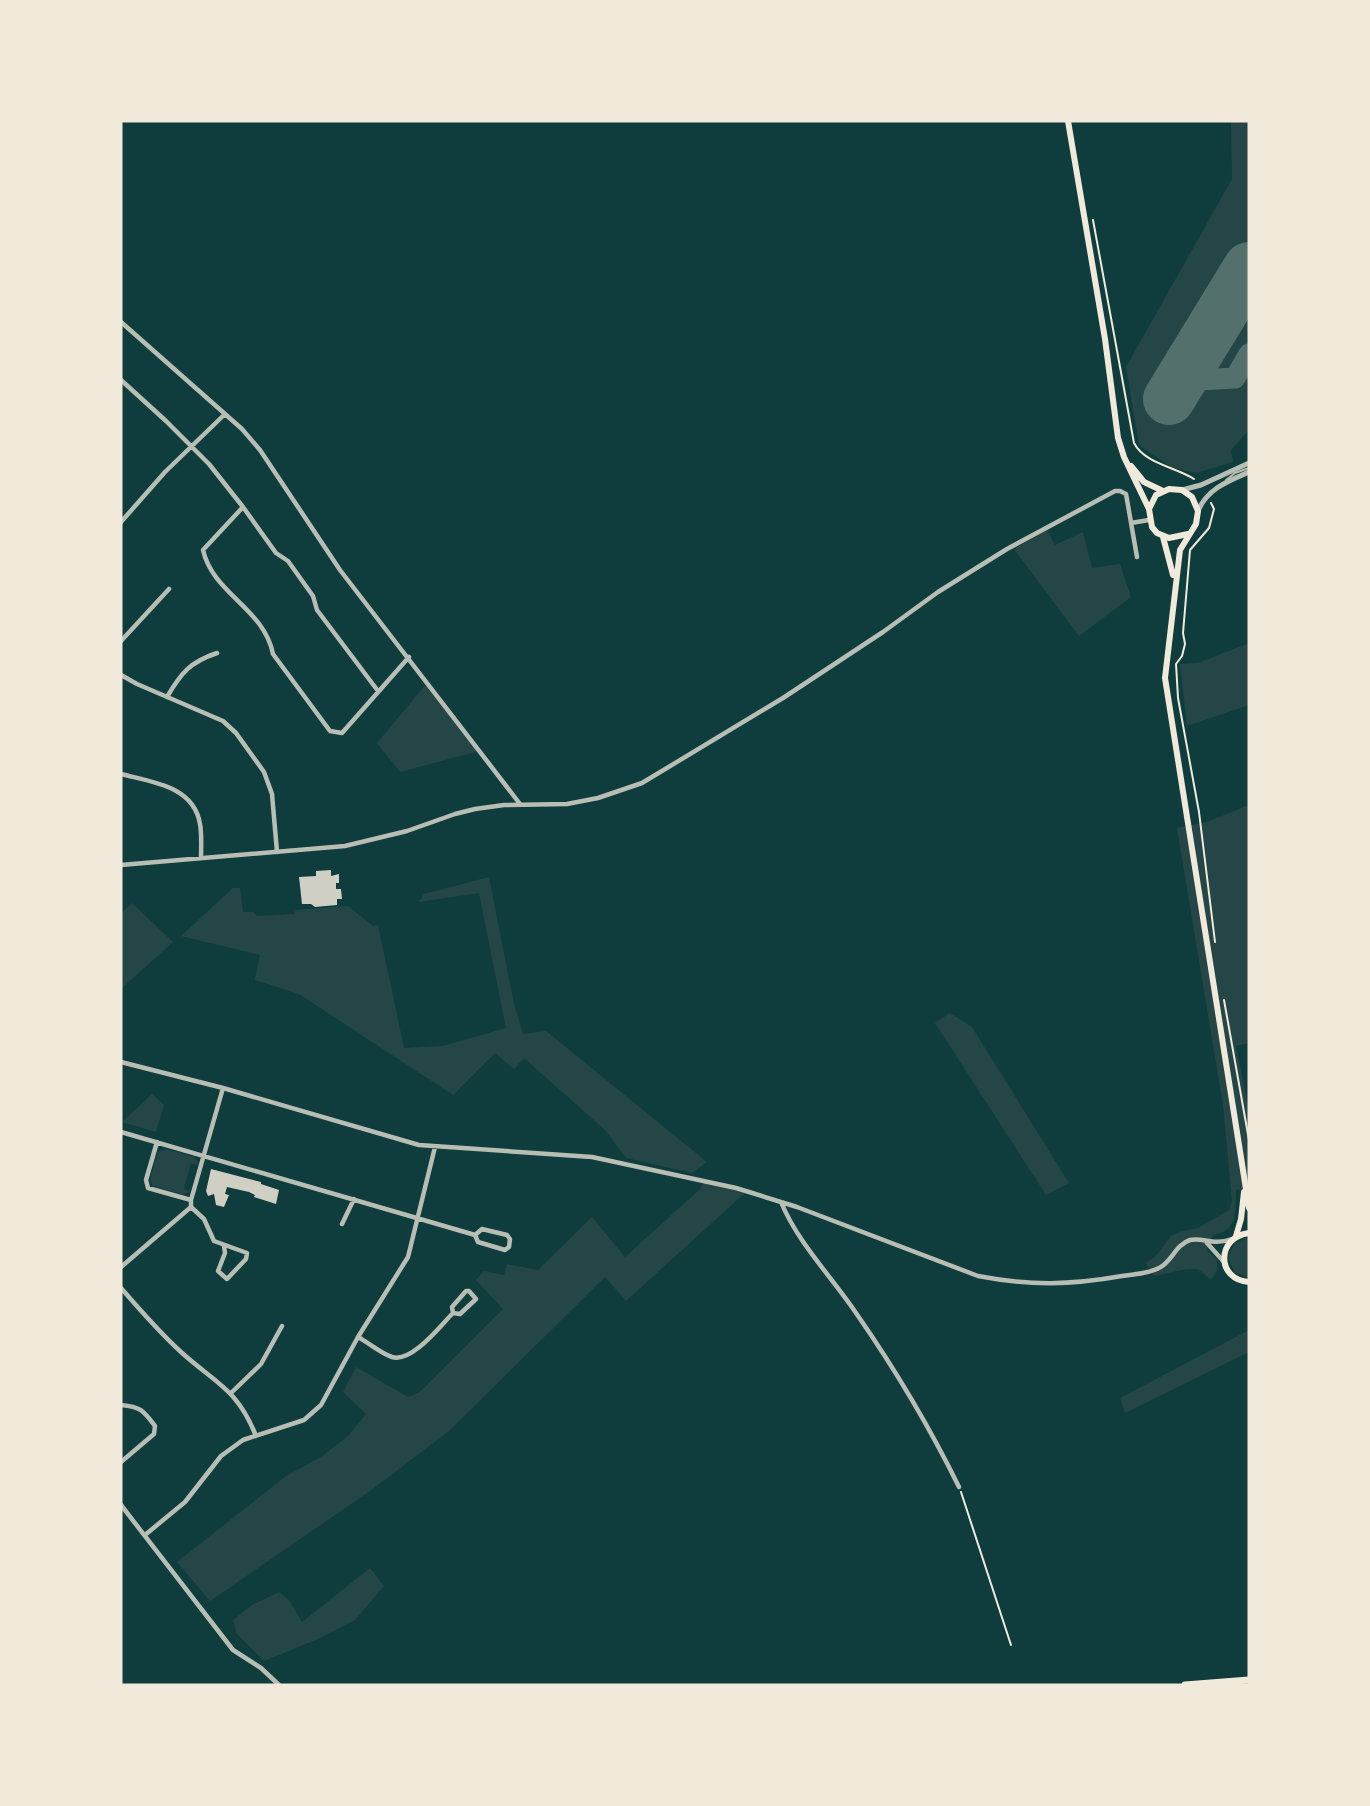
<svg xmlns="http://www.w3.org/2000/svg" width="1370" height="1806" font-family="'Source Sans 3',sans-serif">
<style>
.green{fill:#244646}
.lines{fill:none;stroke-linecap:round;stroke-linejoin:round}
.taxiway{stroke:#53706d;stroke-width:21}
.runway{stroke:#53706d;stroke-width:52}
.building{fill:#cfcfc3}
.path{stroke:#f1e9da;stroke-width:2}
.service{stroke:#b8beb3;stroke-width:2}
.minor{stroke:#b8beb3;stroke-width:4.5}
.tertiary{stroke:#b8beb3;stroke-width:5}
.secondary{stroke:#f1e9da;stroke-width:6}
.motorway{stroke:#f1e9da;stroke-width:7}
</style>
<rect width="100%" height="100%" fill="#0f3d3e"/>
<!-- green -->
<path class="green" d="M1231 121H1249V430L1231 450 1233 462 1196 473 1171 467 1139 445 1126 367 1232 179Z
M1047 530 1055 545 1083 532 1092 568 1120 564 1131 597 1079 636 1014 549Z
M1249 643V705L1187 726 1180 664 1198 663Z
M428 682 479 751 400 772 377 743Z
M1249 805V1043L1236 1046 1249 1111V1188L1236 1190C1235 1212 1239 1230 1213 1235L1207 1250 1217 1260V1270L1211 1280 1198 1269H1187L1154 1276 1146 1263 1156 1256 1171 1236 1179 1232 1198 1228 1229 1210 1232 1201 1223 1105 1177 828 1207 822Z
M489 877 514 1004 523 1034 546 1031 707 1162 692 1173 626 1158 605 1130 524 1058 514 1069 495 1053 453 1095 299 994 255 980 260 955 181 936 233 888H240L243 912H253L257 916 294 914 296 910 348 906 373 926 378 925 404 1048 443 1046 506 1028 479 893 419 902 424 894Z
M132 903 173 942 121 989V913Z
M950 1013 972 1027 1069 1183 1046 1195 935 1023Z
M152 1094 164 1105 156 1132 122 1122Z
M165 1149 195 1157 198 1162 197 1165 191 1163 184 1189 190 1191 184 1195 153 1186 150 1180 158 1152Z
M705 1181 747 1191 626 1301 605 1277 449 1431 370 1491 210 1601 177 1562 286 1476 321 1457 349 1435 366 1414 343 1392 356 1367 408 1397 420 1392 503 1309 476 1280 484 1271 504 1275 507 1264 538 1270 592 1217 625 1257 699 1190Z
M1249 1237V1278L1234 1272 1228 1257 1235 1243Z
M1249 1330V1352L1125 1413 1120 1398Z
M370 1568 384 1586 355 1620 318 1639 264 1661 237 1634 233 1620 252 1605 279 1592 290 1601 302 1622Z"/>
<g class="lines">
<!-- taxiway -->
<path class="taxiway" d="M1180 381 1235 378 1249 354"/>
<!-- runway -->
<path class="runway" d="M1169 399 1249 268"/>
</g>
<!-- building -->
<path class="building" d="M331 870V876L339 874V883H336V889H341L342 899H337V905L315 907 311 904H302L299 877 316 876V871Z
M211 1169 261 1182V1184L279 1190 276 1204 254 1197 255 1195 249 1192 227 1187 225 1194 229 1195 224 1207 216 1205 214 1194 208 1196 206 1191Z"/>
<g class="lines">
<!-- path -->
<path class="path" d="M1093 220 1134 443C1145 464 1176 467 1194 479
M1211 503 1214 509 1209 528 1190 550 1183 633 1185 644 1182 656 1176 664 1178 698 1199 812 1215 942
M1224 1000 1249 1140
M961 1492 1011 1645"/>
<!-- service -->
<path class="service" d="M1226 480 1235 473 1249 468"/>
<!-- minor -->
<path class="minor" d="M121 322 242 429 260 450 340 570 520 804
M121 380 166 421 209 464 243 507 276 553 288 561 313 596 317 610 378 691
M243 507 203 550C213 594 264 608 273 654L330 731 342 733 409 657
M121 522 165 472 225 414
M1131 523 1149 520
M121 641 169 589
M121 675 137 684 223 721 236 733 264 772 272 794 277 852
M167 697C181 673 190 662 217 653
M121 774C152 782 194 786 200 824 202 835 201 847 201 858
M121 865 345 846 407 831 455 814 475 809 504 805 567 804 598 798 642 783 783 698 883 632 938 592 1007 549 1115 491H1120L1126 494 1137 557
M121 1062 223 1088 419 1145 592 1157 736 1188 797 1207 978 1276C1030 1286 1071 1285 1122 1276 1134 1274 1148 1274 1159 1268 1172 1262 1175 1245 1190 1240 1203 1237 1213 1246 1232 1239
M121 1132 475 1235 478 1242 505 1250 509 1247 510 1239 507 1235 482 1229 475 1235
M157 1142 146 1180 148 1188 191 1200
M781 1202C798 1243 831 1276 856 1313 895 1369 929 1426 959 1487
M191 1207 204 1219 214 1241 247 1253 246 1259 227 1279 218 1271 225 1253 224 1246
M342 1224 354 1199
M1207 1243 1224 1262
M121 1267 191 1207V1200L223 1088
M121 1288C140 1310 159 1332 181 1352 215 1383 237 1388 256 1436
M358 1337C369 1343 380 1353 392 1357 412 1363 440 1326 453 1313L460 1314 476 1299 469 1291H466L452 1307 453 1313
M231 1393 261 1364 282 1326
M121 1405C141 1407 143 1410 155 1426L154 1434 121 1462
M121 1505 233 1650 261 1668 279 1685
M145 1535 185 1502 221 1456 243 1440 304 1420 321 1405 358 1337 408 1257 435 1147"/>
<!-- tertiary -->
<path class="tertiary" d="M1182 490 1201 485 1249 463
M1198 511C1207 489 1228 481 1249 472"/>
<!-- secondary -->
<path class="secondary" d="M1068 121 1105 339 1118 438 1124 457 1149 509
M1131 466 1144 482 1163 491
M1188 534 1169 538 1157 533 1152 527 1149 509 1156 495 1169 489 1182 490 1192 497 1198 511 1196 524 1180 550 1165 678 1249 1208
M1163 537 1173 575
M1249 1233C1216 1237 1216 1280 1249 1282
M1236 1236 1241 1219 1244 1192"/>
<!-- motorway -->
<path class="motorway" d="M1185 1685 1249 1680"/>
</g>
<!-- border -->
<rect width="1370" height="1806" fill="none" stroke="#f1e9da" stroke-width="245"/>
</svg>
